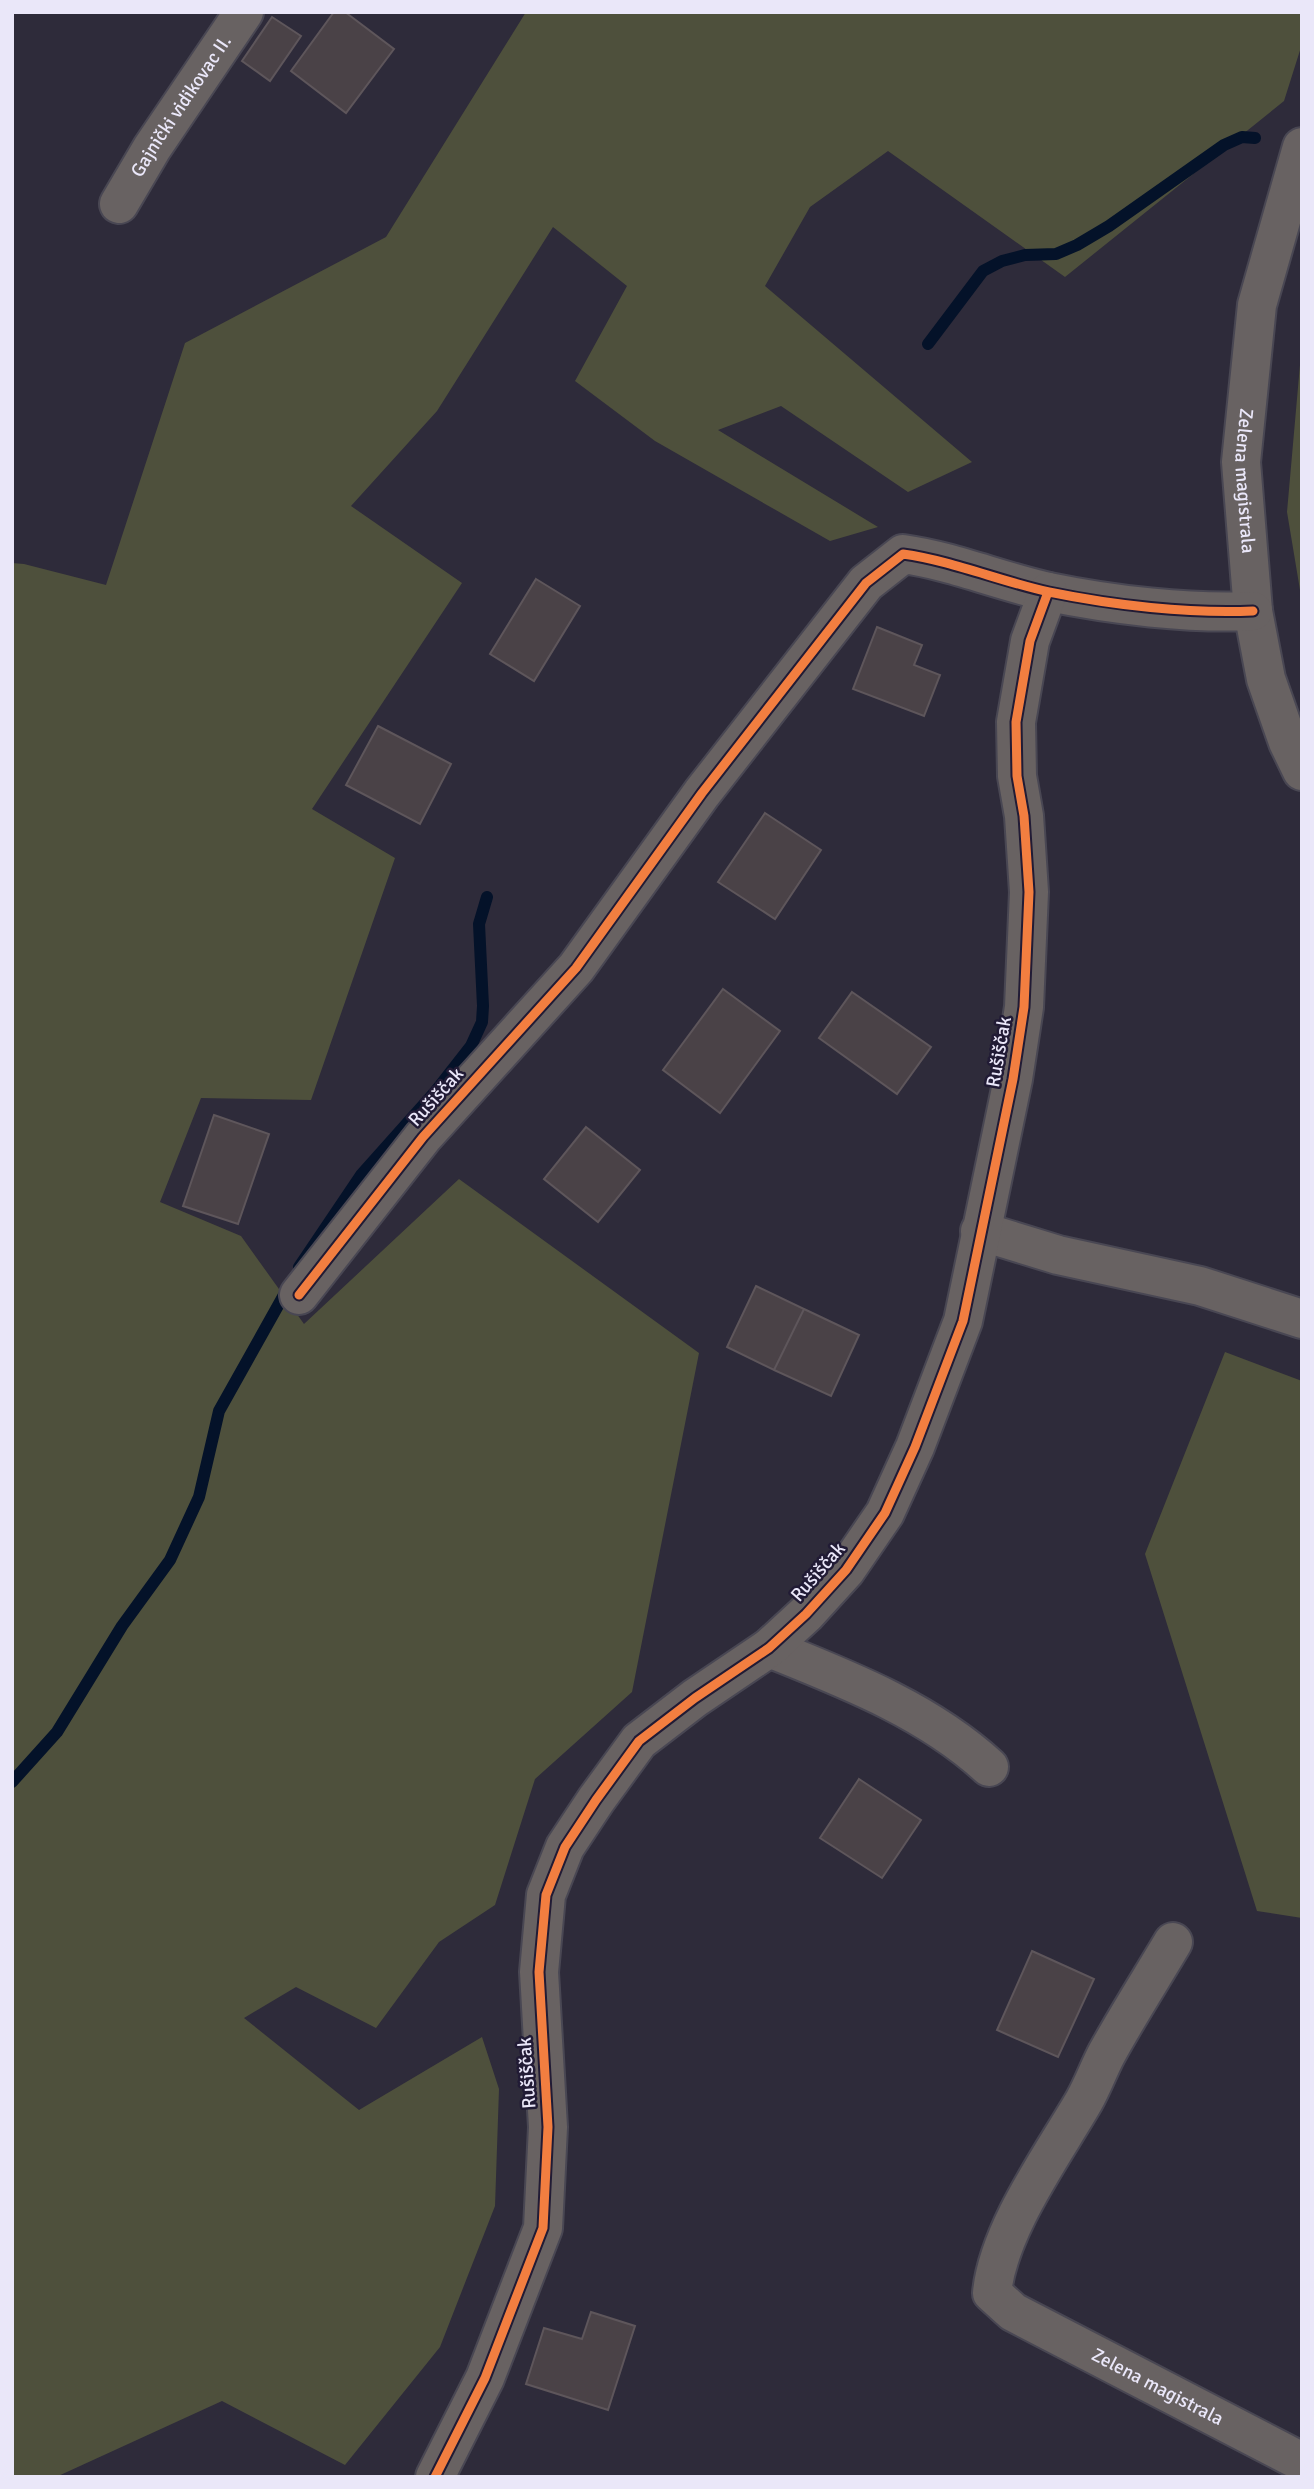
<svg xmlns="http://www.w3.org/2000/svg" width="1314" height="2489" font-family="Signika,sans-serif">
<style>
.green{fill:#4e503c}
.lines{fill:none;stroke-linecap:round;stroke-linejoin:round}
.stream{stroke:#041229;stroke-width:12}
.building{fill:#4a4247;stroke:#5e565b;stroke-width:2}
.minor-casing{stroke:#494753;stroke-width:42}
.minor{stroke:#686262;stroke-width:38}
.cycleway-casing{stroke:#211b35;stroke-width:13}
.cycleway{stroke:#f27e40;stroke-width:9}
.labels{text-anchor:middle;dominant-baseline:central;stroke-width:5;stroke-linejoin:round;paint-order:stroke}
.street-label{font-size:19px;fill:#eae7f9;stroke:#211b35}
</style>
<rect width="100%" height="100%" fill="#2e2b3a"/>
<!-- green -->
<path class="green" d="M526 12H1302V44L1284 101 1065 277 888 151 810 207 765 286 972 462 908 492 781 406 718 430 878 527 830 541 655 441 575 381 627 286 553 227 437 411 351 506 462 583 312 809 395 858 311 1100 201 1098 160 1202 241 1236 304 1324 459 1179 699 1353 632 1692 535 1779 495 1905 439 1942 376 2028 296 1987 244 2018 359 2110 482 2037 499 2089 495 2206 440 2347 345 2465 222 2401 56 2477H12V563L24 564 106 585 185 343 386 237Z
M1302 342V602L1287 512Z
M1225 1352 1302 1381V1918L1257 1911 1145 1554Z"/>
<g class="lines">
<!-- stream -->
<path class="stream" d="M928 344 983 271 1002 261 1025 255 1056 254 1077 245 1109 226 1224 145 1242 137 1255 138
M299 1267 361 1175 435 1092 471 1046 482 1022 483 1006 479 924 487 897
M12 1782 57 1732 122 1626 170 1560 199 1497 219 1411 289 1286"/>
</g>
<!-- building -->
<path class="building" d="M334 12H345L394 49 346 113 291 71Z
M272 17 301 36 270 81 242 61Z
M536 579 580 606 534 681 490 654Z
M877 627 922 645 914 665 940 675 924 716 853 689Z
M378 726 451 764 420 824 346 785Z
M765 813 821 850 775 919 718 882Z
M723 989 780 1031 720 1113 663 1070Z
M852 992 931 1047 897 1094 819 1038Z
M214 1115 269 1134 238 1224 183 1206Z
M586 1127 640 1170 598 1222 544 1179Z
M756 1286 804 1309 774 1370 727 1347Z
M804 1309 859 1335 831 1396 774 1370Z
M859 1779 921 1820 882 1878 820 1838Z
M1032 1951 1094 1979 1058 2057 997 2030Z
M591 2312 635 2326 608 2410 526 2384 544 2328 582 2339Z"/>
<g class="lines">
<defs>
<g id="minor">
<path id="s1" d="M1302 147 1257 305 1241 462 1253 611 1266 679 1288 742 1302 771"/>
<path id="s2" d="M119 204 152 148 244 12"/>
<path d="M980 1231 1058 1255 1200 1286 1302 1319"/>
<path d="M299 1295 423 1137 576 968 702 793 866 583 903 554C953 561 999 581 1049 592 1112 605 1189 614 1253 611"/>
<path d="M769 1648C846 1679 927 1710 989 1767"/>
<path id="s3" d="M1173 1942C1151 1979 1128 2015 1107 2053 1099 2068 1093 2085 1084 2101 1052 2156 998 2230 992 2293L1013 2312 1302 2462"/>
<path d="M435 2477 485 2378 543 2228 548 2127 539 1972 546 1895 565 1847 596 1800 639 1741 695 1698 769 1648 806 1614 846 1570 885 1513 915 1447 963 1321 1013 1079 1024 1007 1029 892 1024 816 1017 776 1016 722 1030 641 1048 592"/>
</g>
</defs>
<!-- minor casing -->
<use href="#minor" class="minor-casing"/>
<!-- minor -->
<use href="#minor" class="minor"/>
<defs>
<path id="cycleway" d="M299 1295 423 1137 576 968 702 793 866 583 903 554C953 561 999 581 1049 592 1112 605 1189 614 1253 611
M435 2477 485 2378 543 2228 548 2127 539 1972 546 1895 565 1847 596 1800 639 1741 695 1698 769 1648 806 1614 846 1570 885 1513 915 1447 963 1321 1013 1079 1024 1007 1029 892 1024 816 1017 776 1016 722 1030 641 1048 592"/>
</defs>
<!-- cycleway casing -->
<use href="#cycleway" class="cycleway-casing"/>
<!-- cycleway -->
<use href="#cycleway" class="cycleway"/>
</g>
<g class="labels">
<!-- street labels -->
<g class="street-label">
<text stroke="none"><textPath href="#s2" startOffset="116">Gajnički vidikovac II.</textPath></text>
<text stroke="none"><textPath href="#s1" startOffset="341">Zelena magistrala</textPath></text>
<text transform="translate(999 1052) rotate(-80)">Rušiščak</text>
<text transform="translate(436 1097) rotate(-48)">Rušiščak</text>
<text transform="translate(818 1572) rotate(-49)">Rušiščak</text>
<text transform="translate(527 2073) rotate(-94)">Rušiščak</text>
<text stroke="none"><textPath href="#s3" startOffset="588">Zelena magistrala</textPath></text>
</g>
</g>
<!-- border -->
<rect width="1314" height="2489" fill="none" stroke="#eae7f9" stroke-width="28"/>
</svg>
